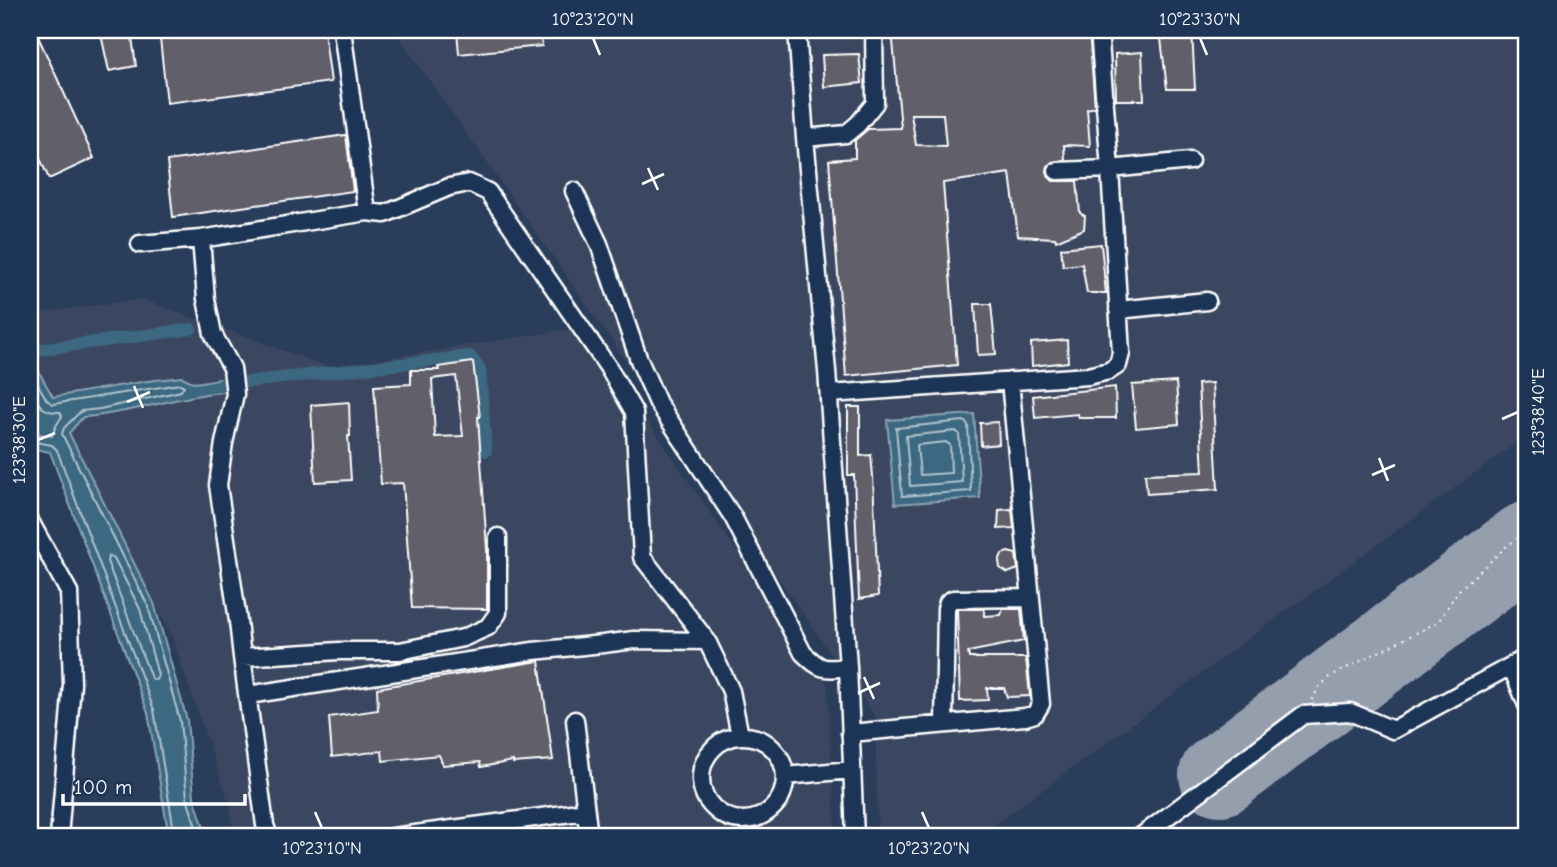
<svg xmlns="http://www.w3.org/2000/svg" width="1557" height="867" font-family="'Comic Neue',sans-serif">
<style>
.built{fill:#3a4760}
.water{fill:#3c6881;stroke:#8aa4b3;stroke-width:2}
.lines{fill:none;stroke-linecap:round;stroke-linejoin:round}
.shore{stroke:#b1c3cd;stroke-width:2}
.canal{stroke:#3c6881;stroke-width:12}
.runway{stroke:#949ead;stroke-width:82}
.building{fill:#605e6b;stroke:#fff;stroke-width:2;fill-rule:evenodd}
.minor-casing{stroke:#fff;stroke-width:21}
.path{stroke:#fff;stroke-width:2;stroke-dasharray:2 5;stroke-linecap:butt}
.minor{stroke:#1d3557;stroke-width:16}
.ticks{fill:none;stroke:#fff;stroke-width:2.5}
.neatline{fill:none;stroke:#fff;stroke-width:2.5}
.ticks-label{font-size:18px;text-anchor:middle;fill:#fff}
</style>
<rect width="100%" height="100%" fill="#2a3d5b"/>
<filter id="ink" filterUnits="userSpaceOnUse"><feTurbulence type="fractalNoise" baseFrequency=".0143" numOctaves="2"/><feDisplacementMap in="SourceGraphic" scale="14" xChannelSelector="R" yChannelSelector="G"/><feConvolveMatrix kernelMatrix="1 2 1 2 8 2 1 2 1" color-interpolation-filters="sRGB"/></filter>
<g filter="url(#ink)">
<!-- built -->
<path class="built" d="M394 30H1527V435L978 837H878L875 716Z
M141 299 329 367 583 327 827 683 836 837H233L230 806 171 634 30 379V314Z"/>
<!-- water -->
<path class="water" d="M30 351 36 367 53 397 147 381 182 377 195 383 220 379 223 392C176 396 131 414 83 417L69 433 154 603 187 720 194 797 207 837H169L148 713 50 452 30 448Z
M974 414 980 498 895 504 887 420Z"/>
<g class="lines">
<!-- shore -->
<path class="shore" d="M30 371 47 400 53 404 180 384 184 386 181 391 100 409 81 411 64 428 62 434 148 606 180 721 187 798 199 837
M30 388C38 403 41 413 60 412L62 416 56 426 52 436 30 433
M964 421 968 425 971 491 902 496 896 428Z
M956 431 959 434 962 482 910 486 906 436Z
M30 441 52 445 57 450 154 710 175 837
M946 442 950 445 951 473 920 475 917 445Z
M110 556 114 558 140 609 158 675 156 680 151 678 107 561 108 558Z"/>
<!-- canal -->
<path class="canal" d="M30 351 191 329
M221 385 470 356 480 369 486 451"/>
<!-- runway -->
<path class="runway" d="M1220 775 1527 543"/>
</g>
<!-- building -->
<path class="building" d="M30 30H35L94 158 49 179 30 136Z
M100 30H131L136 66 109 71Z
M159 30H324L331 82 167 103Z
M457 30H541L542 46 459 54Z
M892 30H1089L1095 107 1087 109 1090 146 1064 145 1065 160 1052 162 1048 166 1047 171 1049 177 1053 181H1077L1080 213 1085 216 1084 229 1056 241 1055 238 1018 236 1010 173 943 183 957 365 846 376 829 160 855 158V140L868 129 901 128ZM911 114H943L946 146 916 145Z
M1160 30H1192L1195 89H1167Z
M1142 52 1144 100H1116L1115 54Z
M859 54 862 83 824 87 822 55Z
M346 135 353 191 173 217 167 161Z
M1101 244 1106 293H1087L1082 264 1063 266 1061 248Z
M975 304H991L996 354 978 355Z
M1067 340 1068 362 1032 366 1031 343Z
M473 362 480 417H478L487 549V609L412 608 403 483 381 484 374 386 411 384V370H439L438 367ZM456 376 463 436 435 437 432 379Z
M1176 382 1179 424 1136 428 1132 385Z
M1212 383 1218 489 1147 494 1145 474 1203 472 1198 384Z
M1115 387 1116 418H1079L1078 414 1035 418 1033 396Z
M349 402 350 436H348L351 480 315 482 311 405Z
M848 407H860V456L871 455 873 476 878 596 859 599 854 475H848Z
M998 422 999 444 981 446 980 423Z
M1012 509 1014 528 998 529 999 510Z
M1008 552 1016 554 1018 569 1008 573 1000 568 999 561 1002 554Z
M957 609H984V616L1001 615 1003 609H1021L1024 641 968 652 969 658H1026L1030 696 1007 697 1004 688H987L988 700 960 701Z
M539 661 553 760 513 763V761L481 767 480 762 443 765 439 755 383 761 382 751 332 757 329 717 378 710 377 688Z"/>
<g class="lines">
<defs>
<path id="minor" d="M342 30 367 212
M797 30 805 138 827 371 848 667 855 837
M805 138 846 134 858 124 875 103 874 30
M1057 171 1110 169 1190 161
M574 191 599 244 639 360 658 403 733 517 803 653C821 670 823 670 848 667
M201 239 206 299 213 334 232 368 235 394 224 443 218 485 238 621 242 657 339 651H400L463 638 488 627 498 613V537
M140 244 201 239 367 212 385 214 449 187 469 183 488 192 608 367 634 412 642 557 707 641 731 691 740 736
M1118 310 1207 301
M829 394 1088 376 1109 371 1118 365 1121 353 1110 169 1099 30
M30 521 69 592 72 684 59 837
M242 657 265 825 269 837
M1511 666 1527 705
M248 695 533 651 603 644 634 640 707 641
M575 720 589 837
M944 724 946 609 948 602 953 599 1031 598
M850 733 1025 717 1035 714 1041 704 1010 381
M701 778a42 42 0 1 1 84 0a42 42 0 1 1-84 0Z
M785 776 851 770
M393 837 586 811
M1140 837 1303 715 1350 712 1393 730 1527 657"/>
</defs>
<!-- minor casing -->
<use href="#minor" class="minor-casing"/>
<!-- path -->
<path class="path" d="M1312 700 1319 687 1331 676 1438 622 1458 591 1507 546 1527 531"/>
<!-- minor -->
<use href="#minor" class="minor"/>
</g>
</g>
<!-- ticks -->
<path class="ticks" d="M593 38 600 55M1200 38 1207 55M648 168 658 190M642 184 664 174M134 386 143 408M127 402 150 392M1502 419 1518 412M38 440 55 433M1379 458 1388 481M1372 475 1395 465M864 677 874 699M858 693 880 683M315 812 322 828M922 812 929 828"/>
<!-- margin -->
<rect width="1557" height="867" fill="none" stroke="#1d3557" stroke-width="77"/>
<!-- scale -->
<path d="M63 794v10h182v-10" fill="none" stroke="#ffffff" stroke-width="3.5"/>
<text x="74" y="794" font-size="21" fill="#ffffff" stroke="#1d3557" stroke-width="5" paint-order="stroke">100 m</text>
<rect x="38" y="38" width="1480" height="790" class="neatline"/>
<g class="ticks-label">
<text x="593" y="25">10°23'20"N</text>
<text x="1200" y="25">10°23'30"N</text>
<text transform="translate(1538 412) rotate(-90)" y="6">123°38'40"E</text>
<text transform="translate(19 440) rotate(-90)" y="6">123°38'30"E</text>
<text x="322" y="854">10°23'10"N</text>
<text x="929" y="854">10°23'20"N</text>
</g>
</svg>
